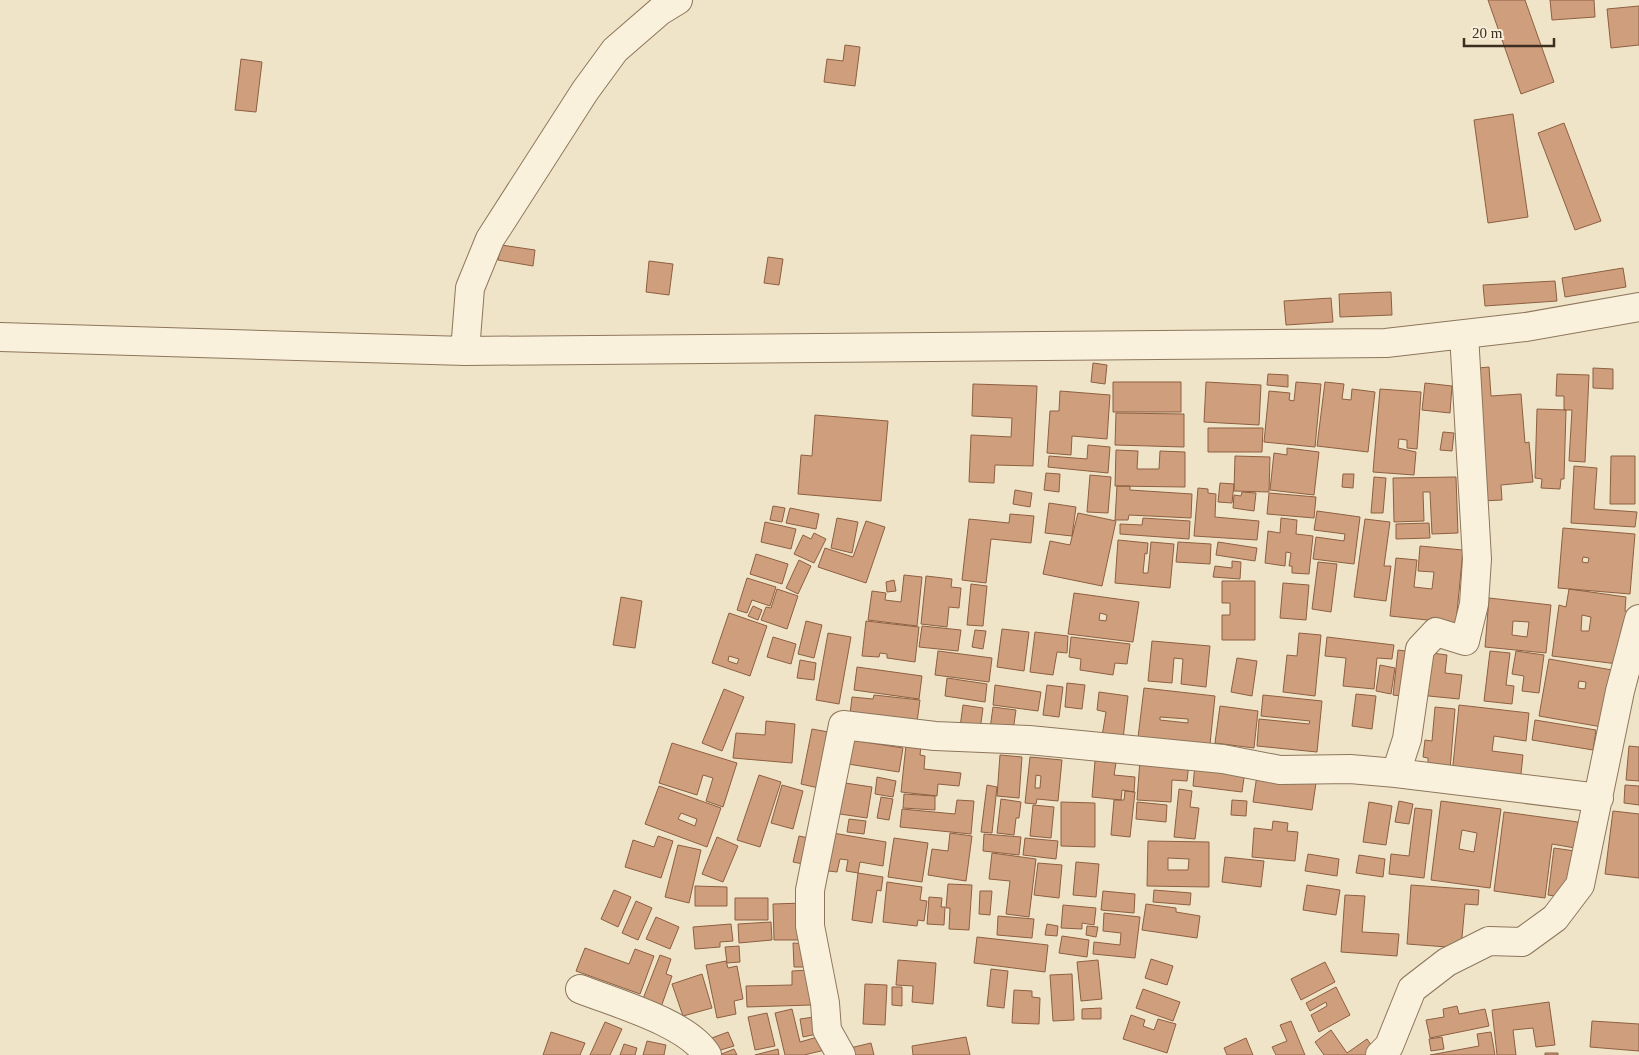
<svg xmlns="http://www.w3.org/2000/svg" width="1639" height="1055" font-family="Georgia,serif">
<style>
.building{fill:#cf9f7d;stroke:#8d5f41;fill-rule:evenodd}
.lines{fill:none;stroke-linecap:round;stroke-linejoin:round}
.street-casing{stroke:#8d765c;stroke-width:30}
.street{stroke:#faf1dc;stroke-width:28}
</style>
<rect width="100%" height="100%" fill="#f0e4c8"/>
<!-- building -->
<path class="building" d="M1488 0H1525L1554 82 1521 94Z
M1550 0H1594L1595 17 1552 20Z
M1639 6V45L1611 48 1607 9Z
M845 45 860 47 855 86 824 82 827 59 843 61Z
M241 59 262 62 256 112 235 110Z
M1513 114 1528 217 1488 223 1474 120Z
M1564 123 1601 221 1575 230 1538 133Z
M501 245 535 250 533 266 498 260Z
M768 257 783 259 779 285 764 283Z
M649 261 673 264 669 295 646 292Z
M1623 268 1626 287 1565 297 1562 278Z
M1555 281 1557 301 1485 306 1483 285Z
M1391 292 1392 315 1340 317 1339 294Z
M1331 298 1333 322 1286 325 1284 301Z
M1093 363 1107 365 1105 384 1091 382Z
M1489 367 1491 396 1521 394 1525 443 1529 442 1533 482 1501 485 1502 500 1481 501 1468 369Z
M1593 368 1613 369V389L1593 388Z
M1268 374 1288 375V387L1267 385Z
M1557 374 1589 375 1585 462 1569 461 1572 410H1564V396H1556Z
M1113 382H1181V412H1113Z
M1206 382 1261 385 1259 425 1204 422Z
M1296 382 1321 384 1315 447 1264 442 1269 391 1290 393 1289 400 1294 401Z
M1325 382 1344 384 1342 399 1351 400 1352 389 1375 392 1368 452 1317 446Z
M1425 383 1452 386 1450 413 1422 410Z
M973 384 1037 386 1033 466 995 465 994 483 969 482 971 435 1011 437 1012 418 972 416Z
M1380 389 1421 392 1417 449 1407 448V440L1399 439 1398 448 1416 452 1414 475 1373 472Z
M1060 391 1110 395 1107 439 1072 436 1071 455 1047 453 1050 411H1059Z
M1537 409 1566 410 1564 479H1561L1560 489 1541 488 1542 479 1535 478Z
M1116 413 1184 414V447L1115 445Z
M815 415 888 421 881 501 798 494 801 455 812 456Z
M1208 428H1263L1262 452H1208Z
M1443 432 1454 433 1452 451 1440 450Z
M1088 445 1110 447 1108 473 1048 467 1049 456 1087 459Z
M1287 448 1319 452 1314 495 1270 490 1274 453 1287 455Z
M1116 450 1138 451 1137 469H1159L1160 451 1185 452V487L1115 486Z
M1235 456 1270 457 1269 492 1234 491Z
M1611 456H1635V504H1610Z
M1574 466 1597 468 1594 509 1637 512 1635 527 1571 523Z
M1046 473 1060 474 1059 492 1044 490Z
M1343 474H1354L1353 488 1342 487Z
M1090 475 1111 477 1108 513 1087 512Z
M1374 477 1386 478 1383 513H1371Z
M1456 477 1458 533 1432 534 1430 492H1423L1424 521 1394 522 1393 478Z
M1220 483 1234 484 1232 503 1218 502Z
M1117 486H1130V490L1192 494 1191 518 1129 515 1128 520H1115Z
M1198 488 1208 489V493L1216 494 1215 517 1259 521 1257 540 1194 536Z
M1015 490 1032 493 1030 507 1013 504Z
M1242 492 1256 493 1254 511 1233 508 1234 495 1241 496Z
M1269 493 1316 497 1314 518 1267 514Z
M1049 503 1076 507 1072 536 1045 533Z
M773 506 785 508 782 522 770 520Z
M790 508 819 514 816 529 786 523Z
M1317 511 1360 517 1354 564 1313 559 1316 537 1344 541 1345 534 1314 530Z
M1078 513 1116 521 1102 586 1043 574 1050 541 1070 545Z
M1010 514 1034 516 1031 543 991 539 986 583 962 580 969 519 1009 523Z
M837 518 858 522 852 553 831 548Z
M1143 518 1190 521 1189 539 1120 534V524L1142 525Z
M1281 518 1297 520 1296 534 1313 536 1309 574 1292 573V566H1289L1291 553 1286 552 1285 566 1265 563 1268 531 1280 533Z
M1365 519 1390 522 1384 566H1391L1386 601 1354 597Z
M866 521 885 527 866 583 818 567 825 548 853 557Z
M765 522 796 529 791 549 761 542Z
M1429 523 1430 538 1396 539V524Z
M1563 528 1635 534 1630 594 1558 588ZM1583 557 1589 558 1588 563 1582 562Z
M814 533 826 539 814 563 794 554 803 535 811 539Z
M1118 540 1148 543 1147 554 1145 553 1143 573H1148L1151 542 1174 544 1170 588 1115 583Z
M1178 542 1211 544 1210 564 1176 562Z
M1218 542 1257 548 1255 561 1216 555Z
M1420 546 1463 550 1456 623 1390 616 1396 558 1417 560 1414 587 1432 589 1434 572 1418 571Z
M756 554 788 564 782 584 750 574Z
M799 560 811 566 798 594 786 588Z
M1232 561 1241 562 1240 579 1213 577 1215 566 1232 568Z
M1318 562 1337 564 1331 612 1312 609Z
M904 575 922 577 917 626 868 620 872 591 886 593 885 600 901 602Z
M926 576 952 579 951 587 961 588 959 608 949 607 947 627 921 624Z
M747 578 776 587 770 606 752 600 747 613 737 610Z
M894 580 896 591 887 592 886 582Z
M1222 581H1255V640H1222V615H1230V603H1222Z
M1283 583 1309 585 1306 620 1280 618Z
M971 584 987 586 983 626 967 625Z
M777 589 798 596 787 629 761 620 766 607 771 608Z
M1569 589 1626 597 1625 611 1636 612 1618 664 1552 656 1559 605 1566 607ZM1582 615 1591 617 1589 631H1581Z
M1074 593 1139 602 1133 642 1068 634ZM1100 613 1107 615 1106 621 1099 620Z
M621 597 642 601 635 648 613 645Z
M1489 598 1551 605 1546 653 1485 647ZM1513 621 1529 622 1527 637 1512 635Z
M753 606 762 610 758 620 748 616Z
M729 613 767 626 750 676 712 663ZM729 656 739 659 737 664 728 661Z
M806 621 822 625 814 658 798 654Z
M866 621 919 627 915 662 887 658V654L880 653 879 657 862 656Z
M922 626 961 630 958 651 919 647Z
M1002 629 1029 632 1024 671 997 667Z
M975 630 986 631 983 649 972 647Z
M1035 632 1068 636 1067 653 1057 652 1053 675 1030 672Z
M828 633 851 637 839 704 816 700Z
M1299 633 1321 635 1315 696 1283 692 1287 655 1297 656Z
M773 637 796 644 791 664 767 657Z
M1071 637 1130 644 1127 664 1115 663 1113 675 1080 670 1081 659 1069 657Z
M1327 637 1394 645 1392 659 1377 658 1374 689 1343 686 1346 658 1325 656Z
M1152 641 1210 646 1206 687 1181 684 1183 659 1174 658 1172 683 1148 681Z
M1398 650 1414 652 1409 697 1393 695Z
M938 651 992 658 989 682 935 675Z
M1490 651 1510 653 1506 685 1514 686 1512 704 1484 701Z
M1516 651 1544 655 1539 693 1522 691 1524 676 1512 674Z
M1424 652 1447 655 1445 673 1462 675 1459 699 1419 695Z
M1237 658 1257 661 1252 696 1231 692Z
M1549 659 1612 670 1602 727 1539 716ZM1579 681 1586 682 1585 689 1578 688Z
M800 660 816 663 814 680 797 678Z
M1380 665 1395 668 1391 694 1376 691Z
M857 667 922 676 919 699 854 690Z
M947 678 987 684 985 702 945 696Z
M1067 683 1085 685 1082 709 1065 707Z
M995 685 1041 692 1038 711 993 705Z
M1047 685 1063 687 1059 717 1043 715Z
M1144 688 1215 696 1209 754 1137 746ZM1160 717 1188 719V723L1160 720Z
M724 689 744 697 722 751 702 743Z
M1099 692 1128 696 1123 739 1102 736 1106 712 1097 710Z
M1356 694 1376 696 1372 729 1352 726Z
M874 695 920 700 917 722 850 714 852 697 873 699Z
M1263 695 1322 701 1317 752 1257 746 1259 719 1309 724 1310 721 1261 716Z
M963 705 983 708 980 730 960 727Z
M1459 705 1529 713 1526 741 1494 736 1492 751 1523 755 1520 783 1452 775Z
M1220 706 1258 711 1254 748 1215 743Z
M993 707 1016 710 1012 738 989 736Z
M1435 707 1455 709 1450 770 1428 768V758L1423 757 1425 740 1432 741Z
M1535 720 1596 730 1593 750 1532 740Z
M766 721 795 724 792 763 733 758 736 733 765 735Z
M812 729 834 733 823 789 801 784Z
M851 740 903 748 899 772 848 764Z
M672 743 737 763 723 807 706 801 713 778 703 775 697 795 659 783Z
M906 745 921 746 920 755 925 756 924 769 961 773 959 786 938 784 937 796 901 792Z
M1629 746 1639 747V781L1626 780Z
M1000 755 1022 757 1019 798 997 796Z
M1030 757 1062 760 1058 801 1037 799 1036 804 1025 803ZM1036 775 1041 776 1040 788H1035Z
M1140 760 1189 763 1187 781 1172 780 1171 802 1137 800Z
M1095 761 1116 763 1114 775 1135 777 1134 792 1122 790 1121 800 1092 797Z
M1195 764 1245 771 1242 792 1193 786Z
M759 775 781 782 760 847 737 840Z
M1257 775 1316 783 1312 810 1253 802Z
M877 777 896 781 893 797 875 794Z
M838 782 872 787 867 818 833 813Z
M782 785 803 791 793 829 771 823Z
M987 785 997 787 992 833 981 832Z
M1625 785 1639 786V805L1624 803Z
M659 786 721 808 707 847 645 824ZM681 813 697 819 695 826 678 819Z
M1179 789 1192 791 1190 807 1199 808 1195 839 1174 837Z
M1125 791 1135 792 1130 837 1111 835 1114 800H1124Z
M904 794 935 796V810L903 808Z
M881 797 893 799 889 820 877 818Z
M1001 799 1021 802 1019 818H1016L1014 835 997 833Z
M957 800 974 801 971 834 900 827 902 809 955 814Z
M1232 800 1247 801 1246 816 1231 815Z
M1399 801 1413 804 1409 824 1395 822Z
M1441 801 1501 809 1490 888 1431 880ZM1462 830 1477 833 1474 852 1459 849Z
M1061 802 1095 803V847L1061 846Z
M1137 802 1167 805 1166 822 1136 819Z
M1369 802 1392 806 1386 845 1363 842Z
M1033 805 1054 807 1051 838 1030 836Z
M1415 808 1432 810 1424 878 1389 874 1391 854 1409 856Z
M1613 811 1639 814V878L1605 874Z
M1504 812 1578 822 1575 848 1552 844 1545 898 1494 891Z
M849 819 866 821 864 834 847 832Z
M1273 821 1288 823 1287 831 1298 832 1295 861 1252 857 1254 828 1272 830Z
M827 832 886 842 883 866 860 862 858 873 846 871 848 860 840 859 837 872 820 870Z
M950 833 972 836 966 881 928 875 932 849 948 851Z
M984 834 1021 837 1019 855 983 851Z
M658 836 673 841 661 878 625 867 633 840 654 847Z
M799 836 814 839 808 865 793 862Z
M717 837 738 846 723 882 702 874Z
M894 838 928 843 922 882 888 877Z
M1025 838 1058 841 1056 859 1023 855Z
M1148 841 1209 842V887L1147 886ZM1168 858 1189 859 1188 870H1168Z
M678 845 701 850 689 903 665 897Z
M1554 848 1575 851 1569 898 1548 895Z
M992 853 1036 859 1029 917 1006 914 1010 881 989 879Z
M1308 854 1339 859 1337 876 1305 871Z
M1359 855 1385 859 1383 877 1356 873Z
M1225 857 1264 861 1261 887 1222 882Z
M1076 862 1099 864 1096 897 1073 895Z
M1038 863 1062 865 1059 898 1034 895Z
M858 873 883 877 881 891 877 890 872 923 852 920Z
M887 882 922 887 920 900 927 901 924 921 918 920 917 926 883 922Z
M948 884 972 885 969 930 949 929 950 908H946Z
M1307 885 1340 890 1336 915 1303 910Z
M1411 885 1479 890 1478 905 1465 904 1461 948 1407 944Z
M695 886 727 887V906H695Z
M614 890 631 897 618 927 601 919Z
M1154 890 1191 893 1190 905 1153 902Z
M980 891H992L990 915 979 914Z
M1103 891 1135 894 1134 913 1101 910Z
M1345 895 1365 896 1362 932 1399 934 1397 956 1341 952Z
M929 897 942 898 941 907H945L944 925 927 924Z
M735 898H768V920H735Z
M636 901 652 908 638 940 622 933Z
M803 903V940H774L773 904Z
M1146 904 1176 908V912L1200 916 1197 938 1142 930Z
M1063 905 1096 908 1094 925 1082 923V929L1061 928Z
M1104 913 1140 917 1135 958 1093 954 1094 942 1120 945 1121 933 1103 931Z
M998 916 1034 919 1032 938 997 935Z
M656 917 679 927 670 949 646 939Z
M771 922 772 940 739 943 738 924Z
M731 924 733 941 720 942V947L695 949 693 927Z
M1047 924 1058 926 1057 936 1045 935Z
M1087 926 1098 927 1096 937 1086 935Z
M1062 936 1089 940 1087 957 1059 953Z
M977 937 1048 945 1045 972 974 963Z
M793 943 808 944 809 967H794Z
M739 946 740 962 727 963 725 947Z
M585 948 629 964 635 949 654 956 640 994 576 971Z
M660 955 671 959 666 974 672 976 660 1010 641 1004Z
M1151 959 1173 966 1167 985 1145 978Z
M898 960 936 963 933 1004 912 1002 913 986 896 985Z
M1098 960 1102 999 1081 1001 1077 962Z
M726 961 728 968 737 966 743 999 734 1001 736 1014 717 1018 706 965Z
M1325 962 1335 982 1301 1000 1291 979Z
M991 969 1008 971 1004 1008 987 1006Z
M810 970 811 1005 747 1007 746 986 792 985V971Z
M702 974 712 1008 683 1016 672 984Z
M1072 974 1074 1020 1053 1021 1050 975Z
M865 984 887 985 885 1025 863 1024Z
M892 987H902V1006L892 1005Z
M1336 987 1350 1015 1319 1032 1311 1015 1327 1006 1326 1002 1310 1011 1306 1003Z
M1143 989 1180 1002 1173 1021 1136 1008Z
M1014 990 1032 991V997L1040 998 1039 1024 1012 1023Z
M1549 1002 1555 1045 1536 1047 1533 1028 1513 1030 1516 1055H1497L1492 1010Z
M1457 1006 1459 1014 1485 1009 1489 1026 1430 1038 1426 1020 1444 1017 1443 1009Z
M1101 1008V1019H1082V1009Z
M792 1009 800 1042 821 1036 825 1050 804 1055H785L775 1013Z
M767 1013 775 1046 755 1050 748 1017Z
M1131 1015 1145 1020 1143 1026 1154 1030 1158 1019 1176 1024 1167 1053 1123 1039Z
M814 1017 817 1034 803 1037 800 1019Z
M1291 1021 1305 1055H1276L1272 1047 1287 1041 1280 1025Z
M1592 1021 1639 1024V1051L1590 1047Z
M605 1022 622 1029 610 1055H590Z
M1331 1030 1347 1053 1367 1039 1376 1052 1371 1055H1324L1315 1042Z
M551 1032 585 1043 580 1055H543Z
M728 1032 734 1046 714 1052 709 1039Z
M1491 1032 1495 1055H1430L1479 1046 1477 1034Z
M966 1037 970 1055H913L912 1046Z
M1442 1037 1444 1049 1431 1051 1429 1039Z
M1246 1038 1253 1055H1227L1224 1048Z
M647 1041 666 1045 664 1055H643Z
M871 1043 874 1055H852L850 1048Z
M624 1044 637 1048 635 1055H620Z
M734 1049 737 1055H719Z
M778 1049 779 1055H755Z
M1545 1053H1558V1055H1545Z"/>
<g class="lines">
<defs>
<path id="street" d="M0 337 465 351 1386 343 1526 327 1639 307
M465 351 470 288 490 239 585 91 615 50 660 11 678 0
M1396 773 1407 739 1420 649 1436 632 1465 641 1474 604 1477 559 1464 334
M580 989C615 1003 688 1023 707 1055
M841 1055 827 1030 825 1003 810 926V890L843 725 935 736 1029 740 1223 759 1280 770 1350 769 1396 773 1599 798
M1380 1055 1389 1046 1412 989 1447 962 1489 941 1522 942 1555 918 1580 885 1620 691 1639 619"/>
</defs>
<!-- street casing -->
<use href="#street" class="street-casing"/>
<!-- street -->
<use href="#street" class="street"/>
</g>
<!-- scale -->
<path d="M1464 38v8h90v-8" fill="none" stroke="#3d2e20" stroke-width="2.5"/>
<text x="1472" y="38" font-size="15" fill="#3d2e20" stroke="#f7eed8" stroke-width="4" paint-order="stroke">20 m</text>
</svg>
